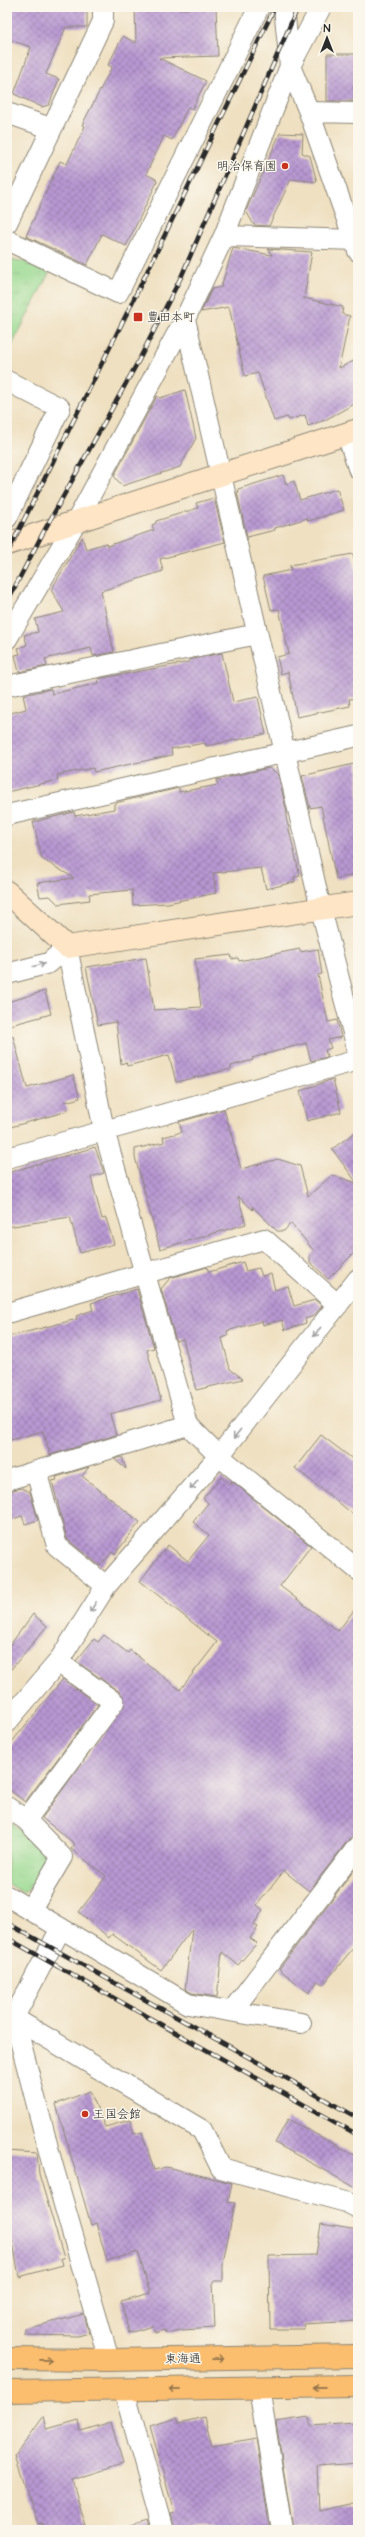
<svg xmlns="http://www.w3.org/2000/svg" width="365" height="2537" font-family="'Architects Daughter','Klee One',sans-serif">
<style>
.park{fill:url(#park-tufts);stroke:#62825e}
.building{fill:url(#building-cross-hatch)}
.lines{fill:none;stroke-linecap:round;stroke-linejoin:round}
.street-casing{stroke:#8d8676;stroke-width:22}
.secondary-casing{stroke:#8d8676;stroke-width:24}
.primary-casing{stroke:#8d8676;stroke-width:24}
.street{stroke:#fff;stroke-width:20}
.secondary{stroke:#fde5c5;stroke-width:22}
.primary{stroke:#fbbd6e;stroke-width:22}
.rail-casing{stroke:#2b2b2b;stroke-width:4.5}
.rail{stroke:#fbf7ec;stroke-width:3;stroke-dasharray:9;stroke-linecap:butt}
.oneway{stroke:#a0a0a0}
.oneway2{stroke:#93744c}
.poi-dot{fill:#c8321e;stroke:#fbf7ec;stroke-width:1.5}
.labels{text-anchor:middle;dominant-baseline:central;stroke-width:3;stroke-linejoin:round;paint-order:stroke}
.poi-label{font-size:12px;fill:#2b2b2b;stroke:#fbf7ec;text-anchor:start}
.street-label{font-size:12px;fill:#2b2b2b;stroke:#fbf7ec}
</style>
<defs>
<pattern id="park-tufts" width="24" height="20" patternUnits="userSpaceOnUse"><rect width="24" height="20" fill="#99d990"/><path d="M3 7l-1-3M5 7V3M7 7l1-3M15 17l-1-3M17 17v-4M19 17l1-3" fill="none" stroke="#84ba7c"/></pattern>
<pattern id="building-cross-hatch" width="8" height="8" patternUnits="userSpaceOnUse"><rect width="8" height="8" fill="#b898d2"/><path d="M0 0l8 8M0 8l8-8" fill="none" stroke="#967cab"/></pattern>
</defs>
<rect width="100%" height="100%" fill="#fbf7ec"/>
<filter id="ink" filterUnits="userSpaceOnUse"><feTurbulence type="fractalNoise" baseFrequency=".025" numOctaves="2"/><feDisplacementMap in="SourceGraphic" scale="8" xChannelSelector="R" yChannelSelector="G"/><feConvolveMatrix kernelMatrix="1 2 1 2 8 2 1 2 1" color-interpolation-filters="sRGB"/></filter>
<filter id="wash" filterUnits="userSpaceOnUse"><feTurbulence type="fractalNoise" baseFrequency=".012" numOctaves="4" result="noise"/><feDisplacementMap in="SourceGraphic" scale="16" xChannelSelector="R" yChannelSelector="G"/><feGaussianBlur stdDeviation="0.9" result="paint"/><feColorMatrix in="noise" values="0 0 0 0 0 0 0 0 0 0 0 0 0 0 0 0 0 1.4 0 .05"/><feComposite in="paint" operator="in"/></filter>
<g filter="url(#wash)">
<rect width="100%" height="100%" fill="#efe0c1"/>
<!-- park -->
<path class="park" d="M10 260 23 261 49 273 7 355V266Z
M7 1820 49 1853C51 1868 36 1887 22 1892L7 1883Z"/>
<g id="blocks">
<!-- building -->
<path class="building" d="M7 7H87V27H66L46 74 59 79 49 105 42 107 14 94 31 47 7 39Z
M135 7H179V9L216 7 218 56 159 58 206 81 192 109 188 107 172 140 164 136 146 174 156 179 157 182 126 246 102 234 87 265 26 236 60 161 67 164 85 126 82 125 112 67 108 65 123 36 136 43Z
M327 54H358V84H354V101H327Z
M280 133 303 134 302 153 310 156 317 182 291 179 269 226 254 225 246 211Z
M233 248 272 255 268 249 312 252 304 298 343 307 342 314 350 316 339 368 358 359V402L325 420 308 426 305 415 289 420 287 417 274 421 258 373 245 376 229 307 201 312 212 289 221 287Z
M185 390 196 438 180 467 122 486 114 476 157 396 160 398Z
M283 475 286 484 294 481 300 500 337 489 344 510 308 521 307 518 275 528V530L247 537 237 492H239L238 489Z
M214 498 225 542 160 559 163 571 101 591 114 652 93 656 91 648 45 659 47 666 19 672 15 655 20 654 18 648 27 645 24 635 38 632 35 619 64 612 51 590 82 537 86 549 106 543 107 546 154 530 152 525 156 523V521L198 508 196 503Z
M353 554 358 578V698L349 699 350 706 297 717 288 672 281 674 277 657 289 654 279 609 271 610 263 576 291 570 290 565Z
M222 653 233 702 258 697 266 734 206 746 205 743 171 749 172 755 94 772 93 768 57 775 58 780 7 792V714L26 709 23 695 51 689 52 694 99 683 98 679 189 662V660Z
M358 763V874L336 879 321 806 310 808 302 776Z
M269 768 278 774 287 813 286 817 300 876 294 877 295 882 266 889 261 868 213 873 216 893 168 903 133 905 132 890 89 894 90 900 58 904 50 896 40 897 37 883 74 878 42 859 33 822 74 812 75 816 114 809V804L119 802 179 788V792L218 785 216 780Z
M300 949V952L318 949 322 974 318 975 328 1022 337 1020 341 1037 328 1040 331 1048 325 1050 327 1057 311 1061 306 1043 252 1058 253 1060 231 1066V1069L176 1082 169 1055 127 1066 126 1062 121 1064 116 1022 98 1025 86 967 146 958 154 1010 201 1007 195 959 231 955 232 959 238 958 239 961Z
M45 991 51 1014 7 1026V1002Z
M7 1036H13L27 1088 73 1075 80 1098 65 1102 68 1111 7 1128Z
M333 1079 341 1112 307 1121 300 1091Z
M224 1109 241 1169 278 1159 300 1166 308 1196 332 1175 357 1183 332 1149 358 1130V1249L328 1279 310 1262V1255L314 1251 291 1223 284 1231H277L252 1206 253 1210 238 1196 246 1224 160 1249 135 1157V1149L164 1142 163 1137 182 1132 179 1122Z
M95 1147 104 1173 91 1177 102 1219 106 1218 114 1244 80 1253 70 1217 7 1227V1173Z
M243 1262 246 1271 259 1268 262 1276 271 1274 275 1290 288 1286 294 1306 315 1300 322 1306 314 1316 305 1319 306 1323 285 1330 282 1320 263 1325 262 1321 227 1331 228 1336 222 1338 230 1369 243 1379 196 1390 183 1339 176 1341 161 1289 170 1278 207 1267 209 1272Z
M137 1289 154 1348 147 1350 161 1400 110 1414 116 1435 50 1455 43 1431 7 1441V1337L77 1319 76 1316 93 1310 91 1303Z
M321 1435 358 1463V1518L295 1468Z
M122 1457 126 1469 114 1459Z
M89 1467 82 1476 140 1522 115 1554 112 1552 100 1566 67 1539 52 1481 57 1480 56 1477Z
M221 1477 229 1484 232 1481 311 1546 280 1586 338 1631 358 1605V1835L349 1839 309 1891 284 1871 257 1905 263 1910 254 1924 258 1927 250 1938 257 1943 238 1965 222 1952 217 1997 192 1993 185 1989 192 1929 161 1970 112 1934 109 1938 79 1912 106 1876 71 1849 75 1844 42 1818 125 1704 121 1693 76 1661 94 1639 98 1642 104 1635 128 1653 130 1650 180 1690 217 1642 140 1581 168 1545 188 1561 209 1535 193 1522 208 1503 203 1498Z
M22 1488 30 1492 38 1520 25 1524 22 1516 7 1521V1491Z
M33 1614 47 1626 7 1674V1649Z
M63 1679 98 1705 25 1802 7 1788V1748Z
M358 1865V1942L323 1985 318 1981 309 1993 279 1969Z
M90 2091 105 2127 130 2120 134 2134 142 2132 154 2170 166 2167 232 2183 228 2202 235 2203 223 2262V2281H213L215 2328 181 2330 166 2333 165 2330 155 2333 153 2326 129 2333 121 2301 150 2293 138 2252 107 2261 96 2223 91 2225 56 2104Z
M288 2119 358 2157V2189L275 2143Z
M7 2151 37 2153 39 2174 64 2258H61L63 2265 19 2277 13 2242 7 2244Z
M321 2224 358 2230V2321L303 2324 304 2329H270L269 2256 316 2255Z
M84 2314 89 2333 78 2336 25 2335V2329Z
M44 2416 47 2429 79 2420 81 2431 111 2422 123 2464 72 2480 87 2530H44L43 2523 38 2524 15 2456Z
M204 2417 212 2446 256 2438 270 2530H174L170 2513 174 2512 150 2426 177 2418 179 2423Z
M309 2417 311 2426 356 2423 358 2463 317 2466 319 2511 349 2504 358 2505V2530H293L276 2422Z
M148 2520 151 2530H131L130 2525Z"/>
</g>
</g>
<g filter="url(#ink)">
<use href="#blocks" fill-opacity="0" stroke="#8d8676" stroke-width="1"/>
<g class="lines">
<defs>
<path id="street" d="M321 7 290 66 309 112 358 251
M309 112 358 113
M7 113 50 128
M7 223 103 21V7
M224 236 358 240
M7 240 118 293 259 7
M185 319 321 909 358 1052
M7 381 60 408 7 518
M347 434 358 468
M7 639 76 522 185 319 224 236 290 66 284 7
M7 686 257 634
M7 815 358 736
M67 947 104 1130 188 1425 219 1456 358 1570
M7 974 49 963 67 947
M7 1158 358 1060
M7 1313 264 1239 338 1305
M36 1471 57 1546 106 1586
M7 1480 188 1425
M7 1722 58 1662 106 1586 219 1456 358 1279
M7 1807 26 1820 62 1857 31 1909
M26 1820 114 1702 58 1662
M7 1896 188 2004 301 2023
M61 1928 14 2017 52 2163 109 2360
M232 2011 358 1846
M7 2014 202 2130 221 2168 346 2202 358 2208
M259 2388 282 2530
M124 2390 163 2530"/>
<path id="secondary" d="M7 544 358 430
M7 892 67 947 358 903"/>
<path id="primary" d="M7 2359 109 2360 358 2356
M7 2391 358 2386"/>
</defs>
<!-- street casing -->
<use href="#street" class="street-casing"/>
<!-- secondary casing -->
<use href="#secondary" class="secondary-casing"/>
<!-- primary casing -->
<use href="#primary" class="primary-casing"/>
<!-- street -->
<use href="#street" class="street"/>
<!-- secondary -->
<use href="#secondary" class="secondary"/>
<!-- primary -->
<use href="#primary" class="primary"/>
<defs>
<path id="rail" d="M7 554 128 311 275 7
M7 602 44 531 139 360 182 275 298 7
M7 1923 358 2118
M7 1938 358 2135"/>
</defs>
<!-- rail casing -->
<use href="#rail" class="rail-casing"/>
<!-- rail -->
<use href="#rail" class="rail"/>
</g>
<!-- one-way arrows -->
<defs><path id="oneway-shaft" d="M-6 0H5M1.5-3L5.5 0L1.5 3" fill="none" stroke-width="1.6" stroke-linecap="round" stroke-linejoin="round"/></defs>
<g class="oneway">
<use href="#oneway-shaft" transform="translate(39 965) rotate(-15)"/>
<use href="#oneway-shaft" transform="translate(317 1332) rotate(128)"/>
<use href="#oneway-shaft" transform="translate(237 1434) rotate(128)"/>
<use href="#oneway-shaft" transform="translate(194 1485) rotate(131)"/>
<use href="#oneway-shaft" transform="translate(93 1607) rotate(122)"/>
</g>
<g class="oneway2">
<use href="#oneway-shaft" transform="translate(218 2359) rotate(-1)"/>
<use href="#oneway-shaft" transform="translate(46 2360) rotate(1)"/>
<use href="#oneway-shaft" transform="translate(319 2387) rotate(179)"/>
<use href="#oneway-shaft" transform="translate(175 2389) rotate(179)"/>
</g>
</g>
<!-- markers -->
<g class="poi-dot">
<circle cx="285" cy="166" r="4"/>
<rect x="133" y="312" width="10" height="10" rx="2"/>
<circle cx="85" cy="2114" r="4"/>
</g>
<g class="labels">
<!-- poi labels -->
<g class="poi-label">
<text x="277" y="166" text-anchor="end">明治保育園</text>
<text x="147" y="317">豊田本町</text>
<text x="93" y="2114">王国会館</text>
</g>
<!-- street labels -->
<g class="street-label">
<text transform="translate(183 2359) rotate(-1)">東海通</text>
</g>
</g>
<!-- margin -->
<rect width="365" height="2537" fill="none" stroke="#fbf7ec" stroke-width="24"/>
<!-- north arrow -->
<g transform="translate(327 38)" stroke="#fbf7ec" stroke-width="3" paint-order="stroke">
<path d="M0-3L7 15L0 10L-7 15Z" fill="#2b2b2b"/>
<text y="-6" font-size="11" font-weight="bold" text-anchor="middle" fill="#2b2b2b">N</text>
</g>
</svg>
